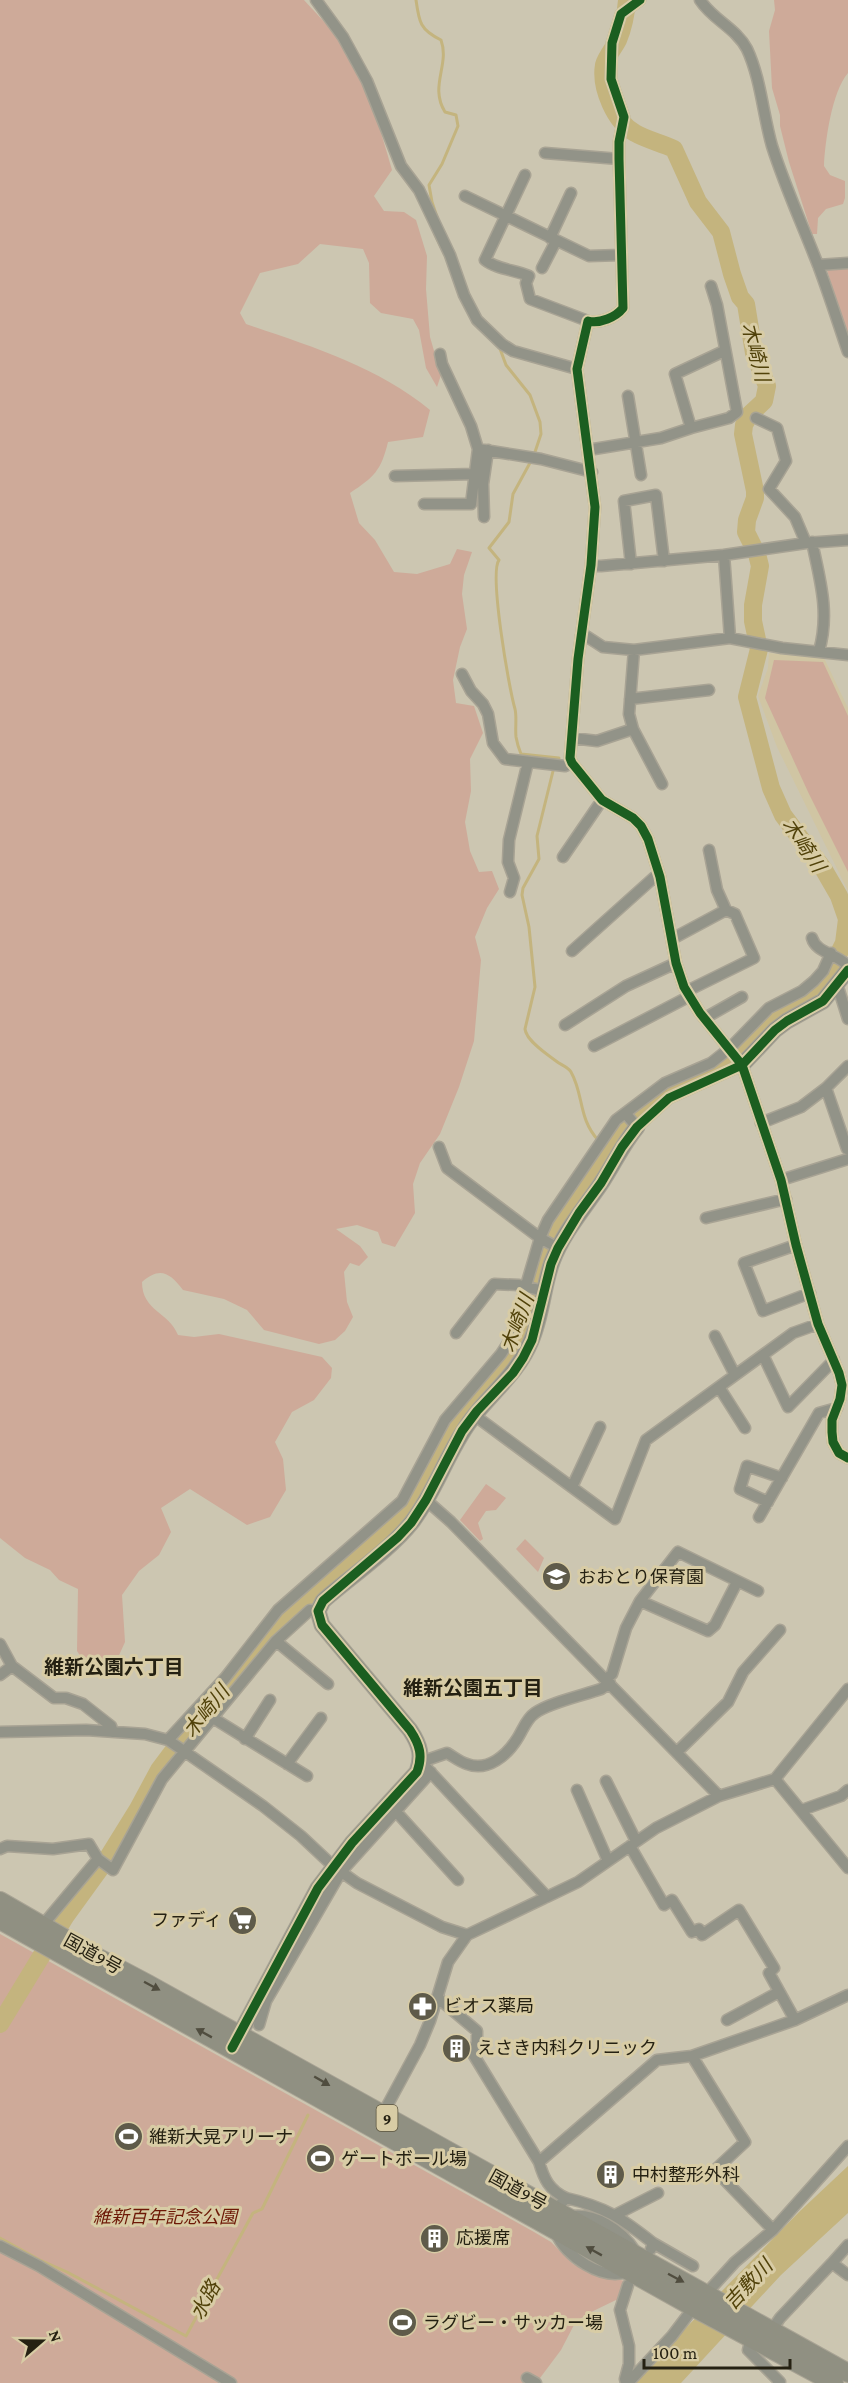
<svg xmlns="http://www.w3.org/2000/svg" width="848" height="2383" font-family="'Crimson Pro','Noto Sans JP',serif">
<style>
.built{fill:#d0c5a3}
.green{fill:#ceaa99}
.water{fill:#c4b47e}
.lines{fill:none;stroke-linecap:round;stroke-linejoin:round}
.stream{stroke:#c4b47e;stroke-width:3}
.river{stroke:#c4b47e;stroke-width:18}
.street-casing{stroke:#a8a394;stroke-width:13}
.secondary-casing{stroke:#a8a394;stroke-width:17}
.highway-casing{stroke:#a8a394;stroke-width:20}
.street{stroke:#929388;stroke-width:10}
.secondary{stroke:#919186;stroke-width:15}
.highway{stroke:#909082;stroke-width:18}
.cycleway-casing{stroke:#d8cca5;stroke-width:13}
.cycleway{stroke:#1b5e20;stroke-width:9}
.oneway{fill:#504d3f}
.labels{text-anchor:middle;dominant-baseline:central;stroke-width:6;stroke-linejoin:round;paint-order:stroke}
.shield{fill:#d8cca5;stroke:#5b543e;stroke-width:1.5}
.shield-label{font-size:16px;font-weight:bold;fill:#252112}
.poi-label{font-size:18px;fill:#252112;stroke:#d8cca5;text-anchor:start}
.street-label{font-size:18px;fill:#252112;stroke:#d8cca5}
.park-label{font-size:18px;font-style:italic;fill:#6d1806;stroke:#d8cca5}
.water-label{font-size:20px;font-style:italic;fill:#51420a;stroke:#d8cca5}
.neighbourhood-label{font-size:20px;font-weight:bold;fill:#252112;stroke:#d8cca5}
</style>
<rect width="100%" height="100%" fill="#ccc6b1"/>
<!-- built -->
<path class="built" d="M769 653 824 658 848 708V891L777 747 758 696 768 668Z"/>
<!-- green -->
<path class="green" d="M0 0H304C314 11 326 23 335 35 364 74 379 124 392 170L374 196 384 211 404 212 416 220 427 256 426 289 430 337 441 375 437 387 426 368 419 330 413 319 381 313 370 303 369 263 363 249 320 244 298 264 260 273 240 313 246 324C310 346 377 366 430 410L423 437 388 442C381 471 374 477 350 493L359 523 375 540 394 572 417 574 450 564 457 549 472 552 464 575 462 594 467 629 460 647 453 680 456 703 474 706 483 733 470 759 471 791 465 822 470 851 479 872 492 871 499 889 487 908 475 937 481 960 474 1041 459 1087 440 1134 420 1163 413 1184 415 1213 395 1247 382 1243 378 1232 357 1225 336 1229 360 1246 368 1257 359 1266 350 1263 344 1272 347 1302 353 1317 345 1331 335 1340 319 1344 264 1330 247 1310 224 1299 183 1290C170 1273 160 1266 142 1282 142 1311 169 1312 178 1335L194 1337 219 1334 322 1357 332 1368 331 1378 314 1400 292 1412 275 1442 283 1459 286 1490 270 1517 247 1525 190 1489 161 1508 171 1532 159 1555 139 1571 122 1595 125 1642 116 1662 90 1671 77 1651 78 1589 59 1580 50 1570 25 1558 0 1538Z
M774 0H848V73C832 91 825 142 824 166L830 175 845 181V198L843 204 826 209 818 218 817 234H812L789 162 780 126V115L772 88 769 31 775 10Z
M848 267V338L827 270Z
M774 660 823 662 848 716V872L809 794 765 698Z
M486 1484 506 1498 496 1510 486 1511 478 1523 483 1539 480 1541 460 1520Z
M525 1539 544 1558 538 1572 516 1549Z
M0 1934 534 2232 551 2242 573 2264 593 2274 625 2281 620 2301 616 2300 587 2314 575 2323 561 2350 540 2378 534 2383H0Z"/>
<!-- water -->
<path class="water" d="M848 2166V2213L781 2275 681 2383H636L641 2374 799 2212Z"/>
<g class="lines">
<!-- stream -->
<path class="stream" d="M416 0C419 22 420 30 441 40 450 65 429 86 445 112L456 115 458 126 442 164 429 185 432 202 437 217
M435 234 441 247
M499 346 506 365 530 395 540 422 541 434 534 455
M531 461 513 494 509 522 489 548 499 560C489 573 509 689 515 709 517 717 515 728 516 737 517 743 519 749 521 754L559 758 557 761
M554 767 537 836 539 859 523 888 522 895 529 927 535 987 525 1029C526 1040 546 1054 556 1061 561 1065 568 1067 571 1072 584 1095 578 1118 598 1140
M0 2238 40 2260 67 2272 186 2336 253 2213 262 2209 308 2115"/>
<!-- river -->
<path class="river" d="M0 2024 65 1917 107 1859 138 1809 159 1770 180 1742 266 1638 309 1596 385 1531 407 1507 430 1465 432 1453 462 1410 500 1366 510 1351 518 1334 541 1251 553 1230 618 1129 668 1090 729 1061 757 1029 770 1018 815 990 833 965 844 943 847 919 839 896 824 870 783 815 771 788 747 697 759 649 753 621V605L760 566 757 554 746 532 747 520 755 498V491L743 434 744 425 750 414 764 401 767 386 754 353 746 304 740 297 732 274 721 232 698 202 674 149C662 143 647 140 635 133 615 122 600 88 604 65 606 57 614 48 618 40 623 28 626 14 627 0"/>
<defs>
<path id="street" d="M316 0 343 37 367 81 401 166 419 190 450 255 464 295 477 320 502 344 513 351 577 369
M640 0 621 14 612 43 611 79 624 117 619 142V159L623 308C616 317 600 324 588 321L577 369 595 507 591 565 578 659 570 758 572 763 602 800 633 818 641 826 648 839 660 877 676 963 684 987 700 1013 742 1065 781 1180 796 1245 818 1324 839 1373 842 1385 840 1399 832 1420V1432L833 1442 839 1453 848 1458
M700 0C713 20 736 28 747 49 761 79 763 115 772 146 785 187 803 226 818 265 829 294 838 323 848 352
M545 153 619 159
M525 175 485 260C496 269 515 270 529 276L526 283 530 299 588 321
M465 196 589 256 621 255
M550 238 571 193
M818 265 848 263
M542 268 556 241
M440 354 442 364 471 426 478 449
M628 396 641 475
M756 418 777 428 786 461 769 489 795 517 806 543
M691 428 729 418 737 412 717 305 711 286
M588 450 661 438 691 428 675 374 724 351
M395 476 474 474
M424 504H471L478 449 541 459 592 472
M484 517 483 484 488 450
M812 542C820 580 830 613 819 651
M724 555 806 543 848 540
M631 564 624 501 656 495 664 561
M591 565 601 566 724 555 730 638
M581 636H586L603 647 634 650 730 638 782 648 848 655
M634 650 629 714 633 729 662 784
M462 674 471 691 483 704 488 714 493 743 505 759 565 766 572 763
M630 699 709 690
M572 738 597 741 633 729
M563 857 602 800
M510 892 514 878 508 862 509 840 528 762
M812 938C816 953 838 954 848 966
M672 939 726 910
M572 951 659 873
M837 984 848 1019
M687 991 754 958 735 914 726 910 717 890 709 850
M705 1018 742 997
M565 1025 626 986 676 963
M594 1046 690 996
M826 1088 847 1149
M625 1113 637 1127 669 1098 742 1065
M761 1123 801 1107 826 1088 848 1066
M439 1147 447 1168 540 1238 558 1248
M781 1180 848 1159
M706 1218 786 1199
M796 1245 744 1263 763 1311 810 1293
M456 1333 494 1284 519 1285 544 1291
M715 1336 735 1375
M763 1355 788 1407 834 1360
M719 1387 745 1428
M474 1415 615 1519 646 1440 793 1333 818 1324
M572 1487 600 1427
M426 1500 451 1522 719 1796
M768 1502 740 1489 747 1466 782 1478
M759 1517 819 1413 837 1408
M640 1601 678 1552 758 1591
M276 1641 328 1684
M0 1644 12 1666
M0 1675 12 1666 54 1698H66L83 1704 111 1726 113 1732
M606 1679 612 1674 626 1628 640 1601 708 1631 715 1625 737 1582
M213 1718 307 1776
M0 1732 86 1730 145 1734 168 1740 263 1806 301 1836 333 1866 357 1883 442 1927 467 1935
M245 1739 270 1700
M168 1740 225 1678 278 1610 402 1501 445 1420 501 1354 510 1340 540 1238 548 1220 616 1120 665 1083 711 1063 730 1048 769 1008 802 991 814 981 823 971 831 953
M677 1752 728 1702 743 1672 780 1630
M287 1764 321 1718
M775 1779 848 1868
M606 1781 636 1841
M577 1790 608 1861
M391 1806 458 1880
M802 1810 841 1796 848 1790
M630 1846 664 1905 672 1900 692 1932 699 1929 702 1935 739 1910 774 1968 769 1973 795 2020
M0 1849 7 1846 53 1849 89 1844 98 1859 113 1870 162 1779 276 1641 310 1610 318 1611
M547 1897 421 1762 447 1753C454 1757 460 1762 467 1764 488 1772 507 1755 517 1739 523 1730 526 1719 535 1713 548 1703 584 1695 601 1689L610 1683
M42 1926 98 1859
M438 1998 477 2031V2042L473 2054 539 2162
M727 2020 779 1992
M259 2025 266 2001 341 1872 431 1772
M692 2056 745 2142 715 2170 773 2230
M380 2119 420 2045 430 2021 448 1962 467 1935 578 1882 656 1828 719 1796 775 1779 848 1689
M566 2198C606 2207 621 2218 653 2243L651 2249
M553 2213 566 2198C549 2190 544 2179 539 2162L657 2060 692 2056 795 2020 848 1995
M615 2215 658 2193
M568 2217C593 2211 622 2230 635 2251
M556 2233C565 2256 602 2281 627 2272
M653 2243 693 2266
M848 2245 832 2263 848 2275
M0 2246 39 2266 231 2383
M769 2334 780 2318 832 2263
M751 2338 748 2350 780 2382 778 2383
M527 2378 536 2383
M626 2383 625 2379 629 2364V2346L620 2310 628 2285
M628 2383 672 2336 694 2307 735 2262 773 2230 848 2146"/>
<path id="secondary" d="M742 1065 775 1030 787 1021 823 1001 848 970
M235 2043 318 1888 352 1843 417 1772C423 1756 420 1745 410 1730L322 1625 318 1611 323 1601C349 1578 391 1549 412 1522 436 1491 447 1452 471 1420 491 1393 518 1373 531 1341 542 1316 543 1287 552 1262 563 1233 583 1210 600 1185 613 1166 622 1145 637 1127"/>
<path id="highway" d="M0 1901 97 1957 148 1984 848 2373
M0 1920 700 2311 834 2383"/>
</defs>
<!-- street casing -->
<use href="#street" class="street-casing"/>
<!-- secondary casing -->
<use href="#secondary" class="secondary-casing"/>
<!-- highway casing -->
<use href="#highway" class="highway-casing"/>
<!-- street -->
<use href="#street" class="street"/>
<!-- secondary -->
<use href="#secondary" class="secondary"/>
<!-- highway -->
<use href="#highway" class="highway"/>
<defs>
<path id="cycleway" d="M640 0 621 14 612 43 611 79 624 117 619 142V159L623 308C616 317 600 324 588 321L577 369 595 507 591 565 578 659 570 758 572 763 602 800 633 818 641 826 648 839 660 877 676 963 684 987 700 1013 742 1065 781 1180 796 1245 818 1324 839 1373 842 1385 840 1399 832 1420V1432L833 1442 839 1453 848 1458
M232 2048 318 1888 352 1843 417 1772C423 1756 420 1745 410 1730L322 1625 318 1611 323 1601 398 1537 411 1523 426 1500 462 1431 477 1411 513 1373 523 1358 532 1340 551 1264 558 1248 579 1213 601 1183 622 1147 637 1127 669 1098 742 1065 775 1030 787 1021 823 1001 848 970"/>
</defs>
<!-- cycleway casing -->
<use href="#cycleway" class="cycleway-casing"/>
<!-- cycleway -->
<use href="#cycleway" class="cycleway"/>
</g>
<!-- one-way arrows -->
<defs><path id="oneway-solid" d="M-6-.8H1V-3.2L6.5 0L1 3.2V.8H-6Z" transform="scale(1.5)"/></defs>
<g class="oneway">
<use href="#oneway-solid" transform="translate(152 1986) rotate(28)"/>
<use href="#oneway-solid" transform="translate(204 2033) rotate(-151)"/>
<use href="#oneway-solid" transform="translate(322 2081) rotate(30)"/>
<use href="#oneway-solid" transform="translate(594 2251) rotate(-151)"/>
<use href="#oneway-solid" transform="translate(676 2278) rotate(28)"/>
</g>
<!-- icons -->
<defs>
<symbol id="school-disc" viewBox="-11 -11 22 22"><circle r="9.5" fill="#5f5b4a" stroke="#d8cca5"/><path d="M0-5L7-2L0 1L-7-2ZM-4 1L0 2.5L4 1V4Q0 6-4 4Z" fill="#fff"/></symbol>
<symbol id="supermarket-disc" viewBox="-11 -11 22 22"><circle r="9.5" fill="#5f5b4a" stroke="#d8cca5"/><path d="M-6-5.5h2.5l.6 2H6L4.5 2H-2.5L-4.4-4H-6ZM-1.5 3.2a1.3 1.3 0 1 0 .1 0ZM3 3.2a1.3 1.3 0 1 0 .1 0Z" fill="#fff"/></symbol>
<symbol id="pharmacy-disc" viewBox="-11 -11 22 22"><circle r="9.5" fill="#5f5b4a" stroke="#d8cca5"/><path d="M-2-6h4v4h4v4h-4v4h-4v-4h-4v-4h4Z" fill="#fff"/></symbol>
<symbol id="building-disc" viewBox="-11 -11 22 22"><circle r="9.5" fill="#5f5b4a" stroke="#d8cca5"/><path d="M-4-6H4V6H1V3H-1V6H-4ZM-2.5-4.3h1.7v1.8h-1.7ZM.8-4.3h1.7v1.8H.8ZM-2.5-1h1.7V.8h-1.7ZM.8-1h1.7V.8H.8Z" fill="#fff"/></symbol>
<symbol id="stadium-disc" viewBox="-11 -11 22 22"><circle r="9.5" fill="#5f5b4a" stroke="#d8cca5"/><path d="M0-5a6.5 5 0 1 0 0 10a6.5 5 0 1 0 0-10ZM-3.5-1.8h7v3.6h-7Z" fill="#fff"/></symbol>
</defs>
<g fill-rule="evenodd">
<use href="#school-disc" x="540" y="1560" width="33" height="33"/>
<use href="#supermarket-disc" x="226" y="1904" width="33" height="33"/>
<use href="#pharmacy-disc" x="406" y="1990" width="33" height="33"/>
<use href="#building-disc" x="440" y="2032" width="33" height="33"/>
<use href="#stadium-disc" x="112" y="2120" width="33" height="33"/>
<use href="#stadium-disc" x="304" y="2142" width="33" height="33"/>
<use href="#building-disc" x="594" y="2158" width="33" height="33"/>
<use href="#building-disc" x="418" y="2222" width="33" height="33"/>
<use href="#stadium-disc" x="386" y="2306" width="33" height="33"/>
</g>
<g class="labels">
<!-- shield labels -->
<rect class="shield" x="376.5" y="2105" width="21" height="26" rx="4.5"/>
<g class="shield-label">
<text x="387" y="2118">9</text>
</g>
<!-- poi labels -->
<g class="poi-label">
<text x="578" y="1577">おおとり保育園</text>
<text x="222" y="1920" text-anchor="end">ファディ</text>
<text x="444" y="2006">ビオス薬局</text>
<text x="477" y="2048">えさき内科クリニック</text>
<text x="149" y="2137">維新大晃アリーナ</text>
<text x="341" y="2159">ゲートボール場</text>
<text x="632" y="2175">中村整形外科</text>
<text x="456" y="2238">応援席</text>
<text x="423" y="2323">ラグビー・サッカー場</text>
</g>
<!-- street labels -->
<g class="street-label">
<text transform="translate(93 1954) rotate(29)">国道9号</text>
<text transform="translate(518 2190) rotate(29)">国道9号</text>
</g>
<!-- park labels -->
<g class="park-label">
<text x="165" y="2217">維新百年記念公園</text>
</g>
<!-- water labels -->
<g class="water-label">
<text transform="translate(756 352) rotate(76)">木崎川</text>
<text transform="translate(804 845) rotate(56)">木崎川</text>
<text transform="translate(517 1323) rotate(-70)">木崎川</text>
<text transform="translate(206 1711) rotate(-51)">木崎川</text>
<text transform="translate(748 2284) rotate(-47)">吉敷川</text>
<text transform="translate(205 2300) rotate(-61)">水路</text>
</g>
<!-- neighbourhood labels -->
<g class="neighbourhood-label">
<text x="114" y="1667">維新公園六丁目</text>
<text x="473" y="1688">維新公園五丁目</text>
</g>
</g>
<!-- north arrow -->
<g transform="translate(42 2341) rotate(70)" stroke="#d8cca5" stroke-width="4.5" paint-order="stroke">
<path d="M0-4.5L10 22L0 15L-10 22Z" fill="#252112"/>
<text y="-9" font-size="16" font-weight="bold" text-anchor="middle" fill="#252112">N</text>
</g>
<!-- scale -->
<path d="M644 2359v9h146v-9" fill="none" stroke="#252112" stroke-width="3"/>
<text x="653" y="2359" font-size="18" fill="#252112" stroke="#d8cca5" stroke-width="4.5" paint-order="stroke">100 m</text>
</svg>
